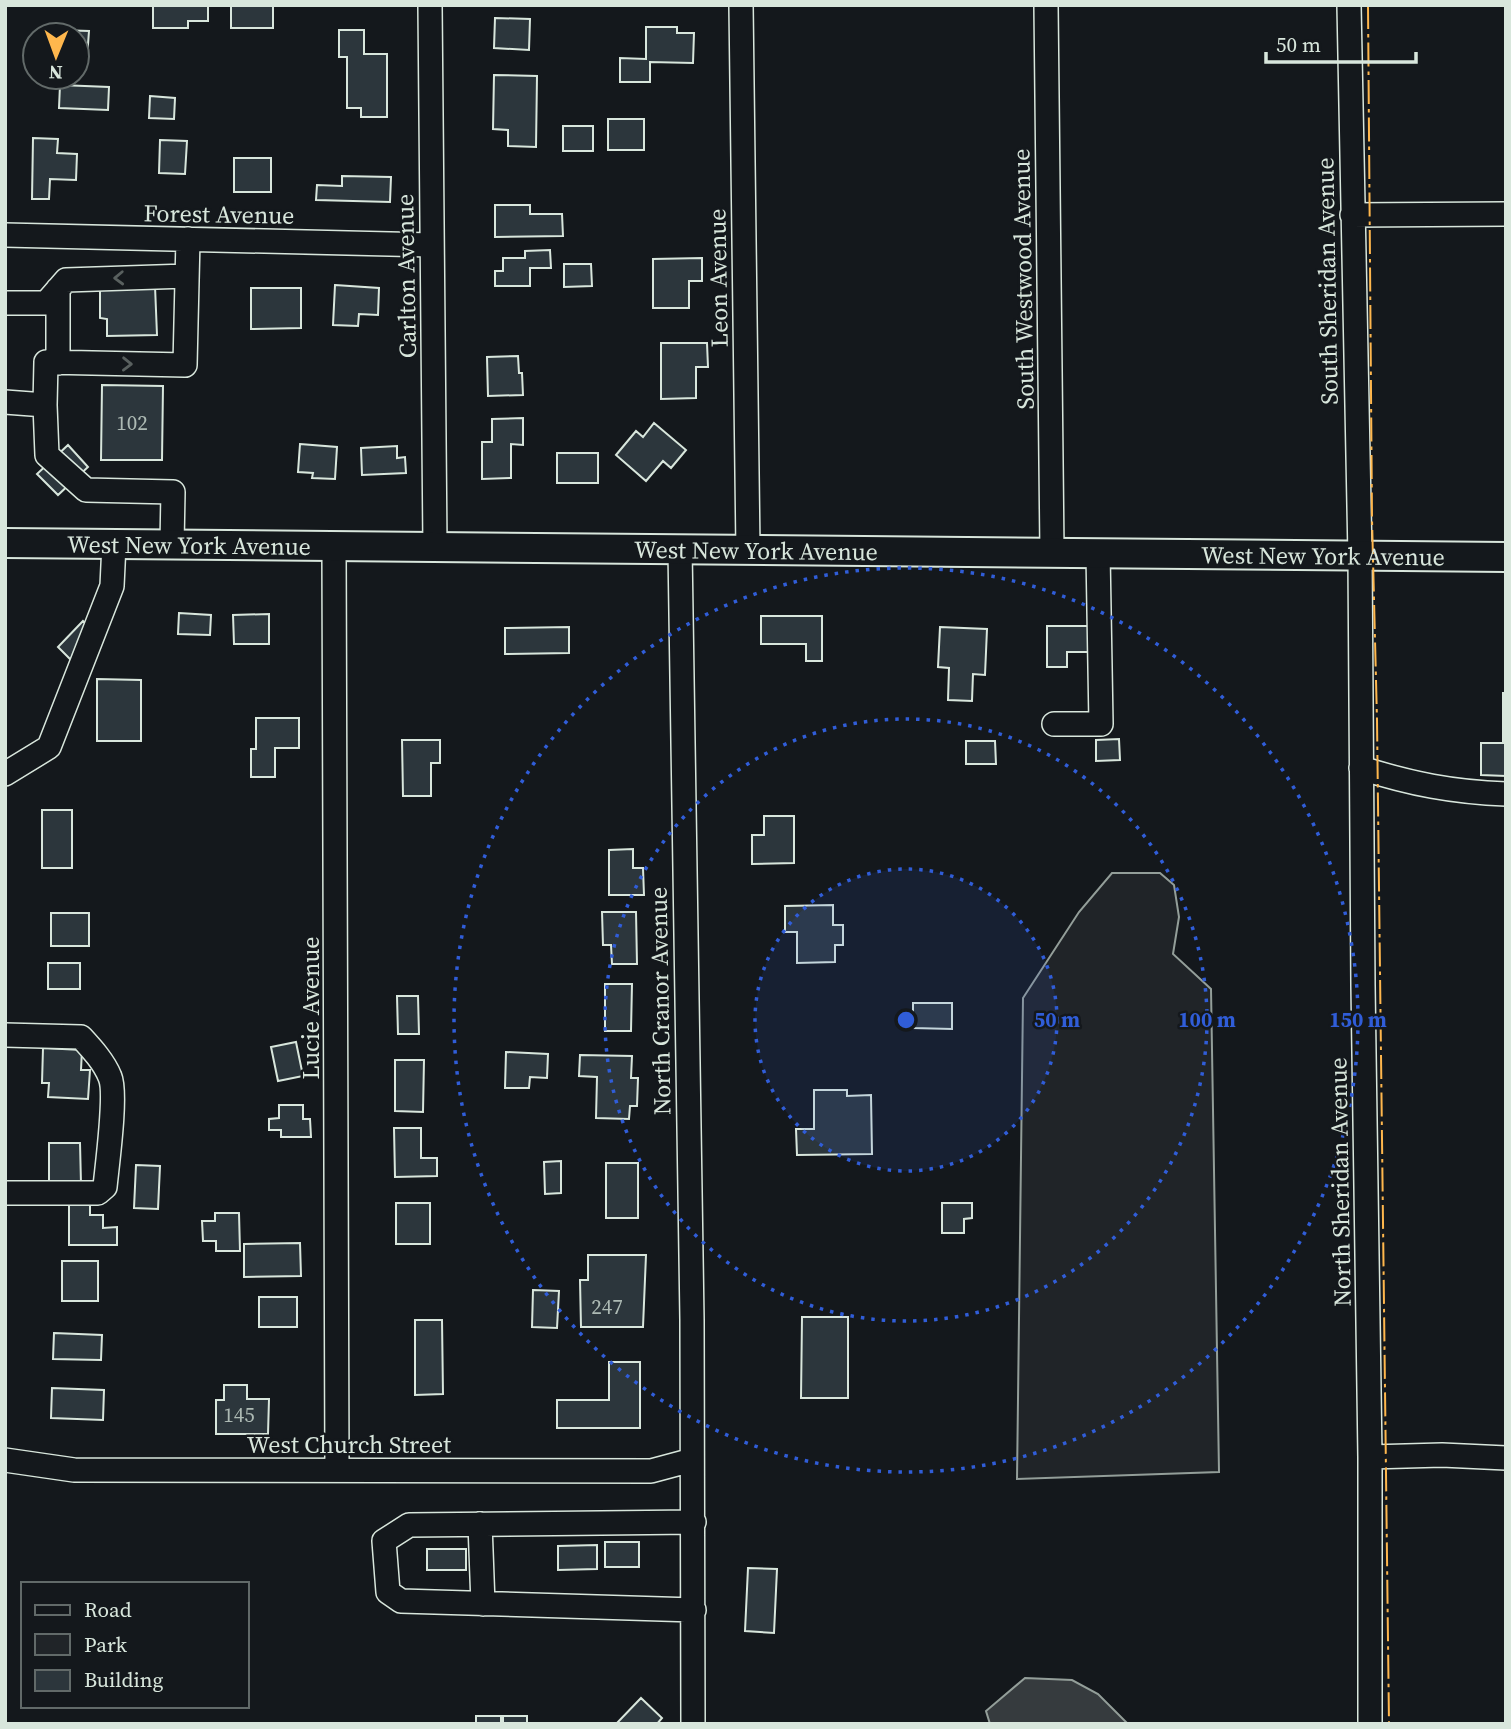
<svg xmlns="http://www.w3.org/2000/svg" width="1511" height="1729" font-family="'Source Serif 4',serif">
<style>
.green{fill:#202428;stroke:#939e99;stroke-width:2}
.water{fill:#363b3e;stroke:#939e99;stroke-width:2}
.building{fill:#2c363c;stroke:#d8e6dc;stroke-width:2}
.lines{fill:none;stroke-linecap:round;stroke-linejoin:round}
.minor-casing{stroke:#d8e6dc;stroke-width:26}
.major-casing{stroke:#d8e6dc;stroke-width:32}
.minor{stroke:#14181c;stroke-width:23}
.major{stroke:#14181c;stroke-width:28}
.power{stroke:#ffb74d;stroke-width:2;stroke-dasharray:24 5 3.5 5;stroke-linecap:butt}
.oneway{stroke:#59605f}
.ring{fill:none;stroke:#305dd8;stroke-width:3.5;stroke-dasharray:3.5 7}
.labels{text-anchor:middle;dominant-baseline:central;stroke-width:5;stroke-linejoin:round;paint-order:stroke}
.number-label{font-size:21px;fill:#adbab4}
.street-label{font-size:24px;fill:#d8e6dc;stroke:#14181c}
.centre{fill:#305dd8;stroke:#14181c;stroke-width:3.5}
.ring-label{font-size:21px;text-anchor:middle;font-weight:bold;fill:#305dd8;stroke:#14181c;stroke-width:5;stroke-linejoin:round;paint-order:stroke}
</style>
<rect width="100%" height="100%" fill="#14181c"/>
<!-- green -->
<path class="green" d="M1112 873H1160L1174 885 1179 917 1173 954 1211 989 1219 1472 1017 1479 1023 998 1079 912Z"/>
<!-- water -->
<path class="water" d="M1025 1678 1072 1680 1098 1694 1128 1724H990L986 1711Z"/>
<!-- building -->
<path class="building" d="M153 5H208V21H188V28H153Z
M231 5H273V28H231Z
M495 18 530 19 529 50 494 48Z
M646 27H677V33H694L693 63 650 62V82H620V58L646 59Z
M58 30 89 31 87 58H77V35H58Z
M339 30H364V54H387V117H361V108H347V57H339Z
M494 75 537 76 536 147 508 146V130L493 129Z
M60 85 109 87 108 110 59 108Z
M150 96 175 98 174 119 149 118Z
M608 119H644V150H608Z
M563 126H593V151H563Z
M33 138 58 139 57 153 77 154 76 180 50 179 49 199H32Z
M160 140 187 141 185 174 159 173Z
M234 158H271V192H234Z
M342 176 391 177 390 202 316 200 317 185 342 186Z
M495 205H530V214H562L563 236 495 237Z
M550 250 551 268H530V286H495V271H503V258H525V251Z
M702 258V281H689V308H653V259Z
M564 264H591L592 286 564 287Z
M335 285 379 288 378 315 359 314 358 326 333 325Z
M155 286 157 335 107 336V319L100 318V287Z
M251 288H301V328L251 329Z
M661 343H707L708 367H696V398L661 399Z
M518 356 519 373H522L523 395 488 396 487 357Z
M102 385 163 386 162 460H101Z
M523 418V445L511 444V478L482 479V442H492V419Z
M654 423 686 450 671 468 663 461 646 481 616 455 636 431 643 437Z
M300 444 337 447 335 479 312 478 313 473 298 472Z
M68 445 88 467 58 495 37 474Z
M397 446V458L405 457 406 473 362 475 361 448Z
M557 453H598V483H557Z
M179 613 211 615 210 635 178 634Z
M269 614V644H234L233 615Z
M761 616H822V661H806V644H761Z
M83 621 99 636 73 662 58 647Z
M1047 626H1094V652H1067V667H1047Z
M569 627V653L505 654V628Z
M940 627 987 629 985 675 973 674 972 701 948 700 949 668 938 667Z
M97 679 141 680V741H97Z
M1503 693H1506V776L1481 775V743H1503Z
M256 718H299V748H275V777H251V749H256Z
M1119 739 1120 760 1096 761V740Z
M402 740H440V763H431V796H403Z
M966 741H995L996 764H966Z
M42 810H72V868H42Z
M764 816H794V863L752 864V835H764Z
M633 849V868H643L644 895H609V850Z
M833 905V925H843V945H835V962L797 963V932H785V906Z
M602 912H636L637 964H612L611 945H603Z
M51 913H89V946H51Z
M48 963H80V989H48Z
M605 984H632L631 1031H605Z
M397 996H418L419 1034H398Z
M913 1003H952V1029L913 1028Z
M296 1042 303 1076 278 1081 271 1047Z
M43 1048 82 1050 81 1070H90L88 1099 48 1097 49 1083H42Z
M506 1052 548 1054 547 1078 530 1077 529 1088H505Z
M580 1055 632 1056 631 1078H638L637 1106H630L629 1119 596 1118 597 1077 579 1076Z
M395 1060H424L423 1112 395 1111Z
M814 1090H847V1096L871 1095 872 1154 797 1155 796 1129H814Z
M279 1105H303V1119H310L311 1137H281V1130H269V1119L279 1118Z
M394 1128H421V1158H437V1176L395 1177Z
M49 1143H80L81 1184H49Z
M561 1161V1193L545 1194 544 1162Z
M606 1163H638V1218H606Z
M136 1165 160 1166 158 1209 134 1208Z
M396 1203H430V1244H396Z
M942 1203H972V1218L964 1219V1233H942Z
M69 1205H90V1215H103V1228L117 1227V1245H69Z
M215 1213H239L240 1251H216V1241H203L202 1221H215Z
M300 1243 301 1276 244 1277V1244Z
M588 1255H646L643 1327H581L580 1280H588Z
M62 1261H98V1301H62Z
M533 1290 559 1291 557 1328 532 1327Z
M259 1297H297V1327H259Z
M802 1317H848V1398H801Z
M415 1320H442L443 1394 415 1395Z
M54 1333 102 1335 101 1360 53 1359Z
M609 1362H640V1428H557V1400H609Z
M224 1385H247V1399H269L268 1434H216V1400H224Z
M52 1388 104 1390 103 1420 51 1418Z
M605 1542H639V1567H605Z
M597 1545V1569L558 1570V1546Z
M427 1549H466V1570H427Z
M748 1568 777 1569 774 1633 745 1631Z
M641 1698 662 1718 657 1724H616Z
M476 1716H501V1724H476Z
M503 1716H527V1724H503Z"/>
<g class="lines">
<defs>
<path id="minor" d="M430 5 435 547
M741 5 748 550
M1046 5 1052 552
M1349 5 1360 556 1363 985 1370 1457V1724
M1352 215 1506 214
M5 235 432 245
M58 289V363
M5 303H46L66 280 187 276
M5 402 45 405 47 455 86 490 173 492 172 544
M45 405 46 362 185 365 188 239
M334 546 337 1470
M680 549 692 1320 693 1724
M1054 724H1101L1098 553
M1361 768C1412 784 1452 792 1506 794
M5 774 49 747 112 586 114 544
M5 1035 81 1037C92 1049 104 1062 110 1077 117 1093 107 1166 105 1187L98 1193H5
M1370 1457 1442 1455 1506 1458
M5 1460 74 1470 651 1471 692 1460
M480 1524 483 1604
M694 1610 401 1601 388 1592 384 1541 409 1525 694 1522"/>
<g id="major">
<path id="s1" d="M5 543 1506 557"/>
</g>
</defs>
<!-- minor casing -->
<use href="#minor" class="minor-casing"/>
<!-- major casing -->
<use href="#major" class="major-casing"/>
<!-- minor -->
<use href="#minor" class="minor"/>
<!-- major -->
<use href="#major" class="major"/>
<!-- power -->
<path class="power" d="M1368 5 1372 519 1377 720 1389 1724"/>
</g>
<!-- one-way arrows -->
<defs><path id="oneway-chevron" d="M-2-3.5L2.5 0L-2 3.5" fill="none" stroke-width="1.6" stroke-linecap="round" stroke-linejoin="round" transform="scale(1.75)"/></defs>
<g class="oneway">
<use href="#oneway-chevron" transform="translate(119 278) rotate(178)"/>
<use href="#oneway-chevron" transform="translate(127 364) rotate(1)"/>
</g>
<!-- distance rings -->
<circle cx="906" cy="1020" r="151" fill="#305dd8" fill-opacity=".12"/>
<g class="ring">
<circle cx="906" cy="1020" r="151"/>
<circle cx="906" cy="1020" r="301"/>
<circle cx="906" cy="1020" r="452"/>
</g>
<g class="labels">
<!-- number labels -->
<g class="number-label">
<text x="132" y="422">102</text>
<text x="607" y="1306">247</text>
<text x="239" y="1414">145</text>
</g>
<!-- street labels -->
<g class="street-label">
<text transform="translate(219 214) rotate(1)">Forest Avenue</text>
<text transform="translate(406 276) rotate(-91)">Carlton Avenue</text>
<text transform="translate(718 278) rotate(-91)">Leon Avenue</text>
<text transform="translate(1023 279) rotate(-91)">South Westwood Avenue</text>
<text transform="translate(1327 281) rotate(-91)">South Sheridan Avenue</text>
<text stroke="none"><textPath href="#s1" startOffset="184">West New York Avenue</textPath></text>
<text stroke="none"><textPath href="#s1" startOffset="751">West New York Avenue</textPath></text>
<text stroke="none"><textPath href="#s1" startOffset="1318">West New York Avenue</textPath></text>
<text transform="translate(660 1001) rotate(-91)">North Cranor Avenue</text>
<text transform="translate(310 1008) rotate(-90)">Lucie Avenue</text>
<text transform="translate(1340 1182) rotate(-91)">North Sheridan Avenue</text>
<text x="349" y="1444">West Church Street</text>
</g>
</g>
<circle cx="906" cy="1020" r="10" class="centre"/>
<g class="ring-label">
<text x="1057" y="1027">50 m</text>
<text x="1207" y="1027">100 m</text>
<text x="1358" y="1027">150 m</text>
</g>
<!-- border -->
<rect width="1511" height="1729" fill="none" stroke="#d8e6dc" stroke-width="14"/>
<!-- legend -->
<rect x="21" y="1582" width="228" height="126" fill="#14181c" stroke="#626a69" stroke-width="2"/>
<rect x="35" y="1605" width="35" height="10" fill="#14181c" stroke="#626a69" stroke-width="2"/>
<text x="84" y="1617" font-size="21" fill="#d8e6dc">Road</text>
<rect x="35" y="1634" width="35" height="21" fill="#202428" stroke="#626a69" stroke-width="2"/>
<text x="84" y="1652" font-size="21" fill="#d8e6dc">Park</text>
<rect x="35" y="1670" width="35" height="21" fill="#2c363c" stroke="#626a69" stroke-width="2"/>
<text x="84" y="1687" font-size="21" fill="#d8e6dc">Building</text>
<!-- north arrow -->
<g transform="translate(56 56) rotate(181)"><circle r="33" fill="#14181c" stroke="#626a69" stroke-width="2"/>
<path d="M0-5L12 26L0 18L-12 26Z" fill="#ffb74d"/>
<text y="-10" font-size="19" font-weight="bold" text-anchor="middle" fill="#d8e6dc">N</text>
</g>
<!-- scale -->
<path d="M1266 52v10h150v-10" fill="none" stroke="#d8e6dc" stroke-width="3.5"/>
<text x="1276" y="52" font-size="21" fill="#d8e6dc" stroke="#14181c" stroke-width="5" paint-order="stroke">50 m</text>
</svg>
